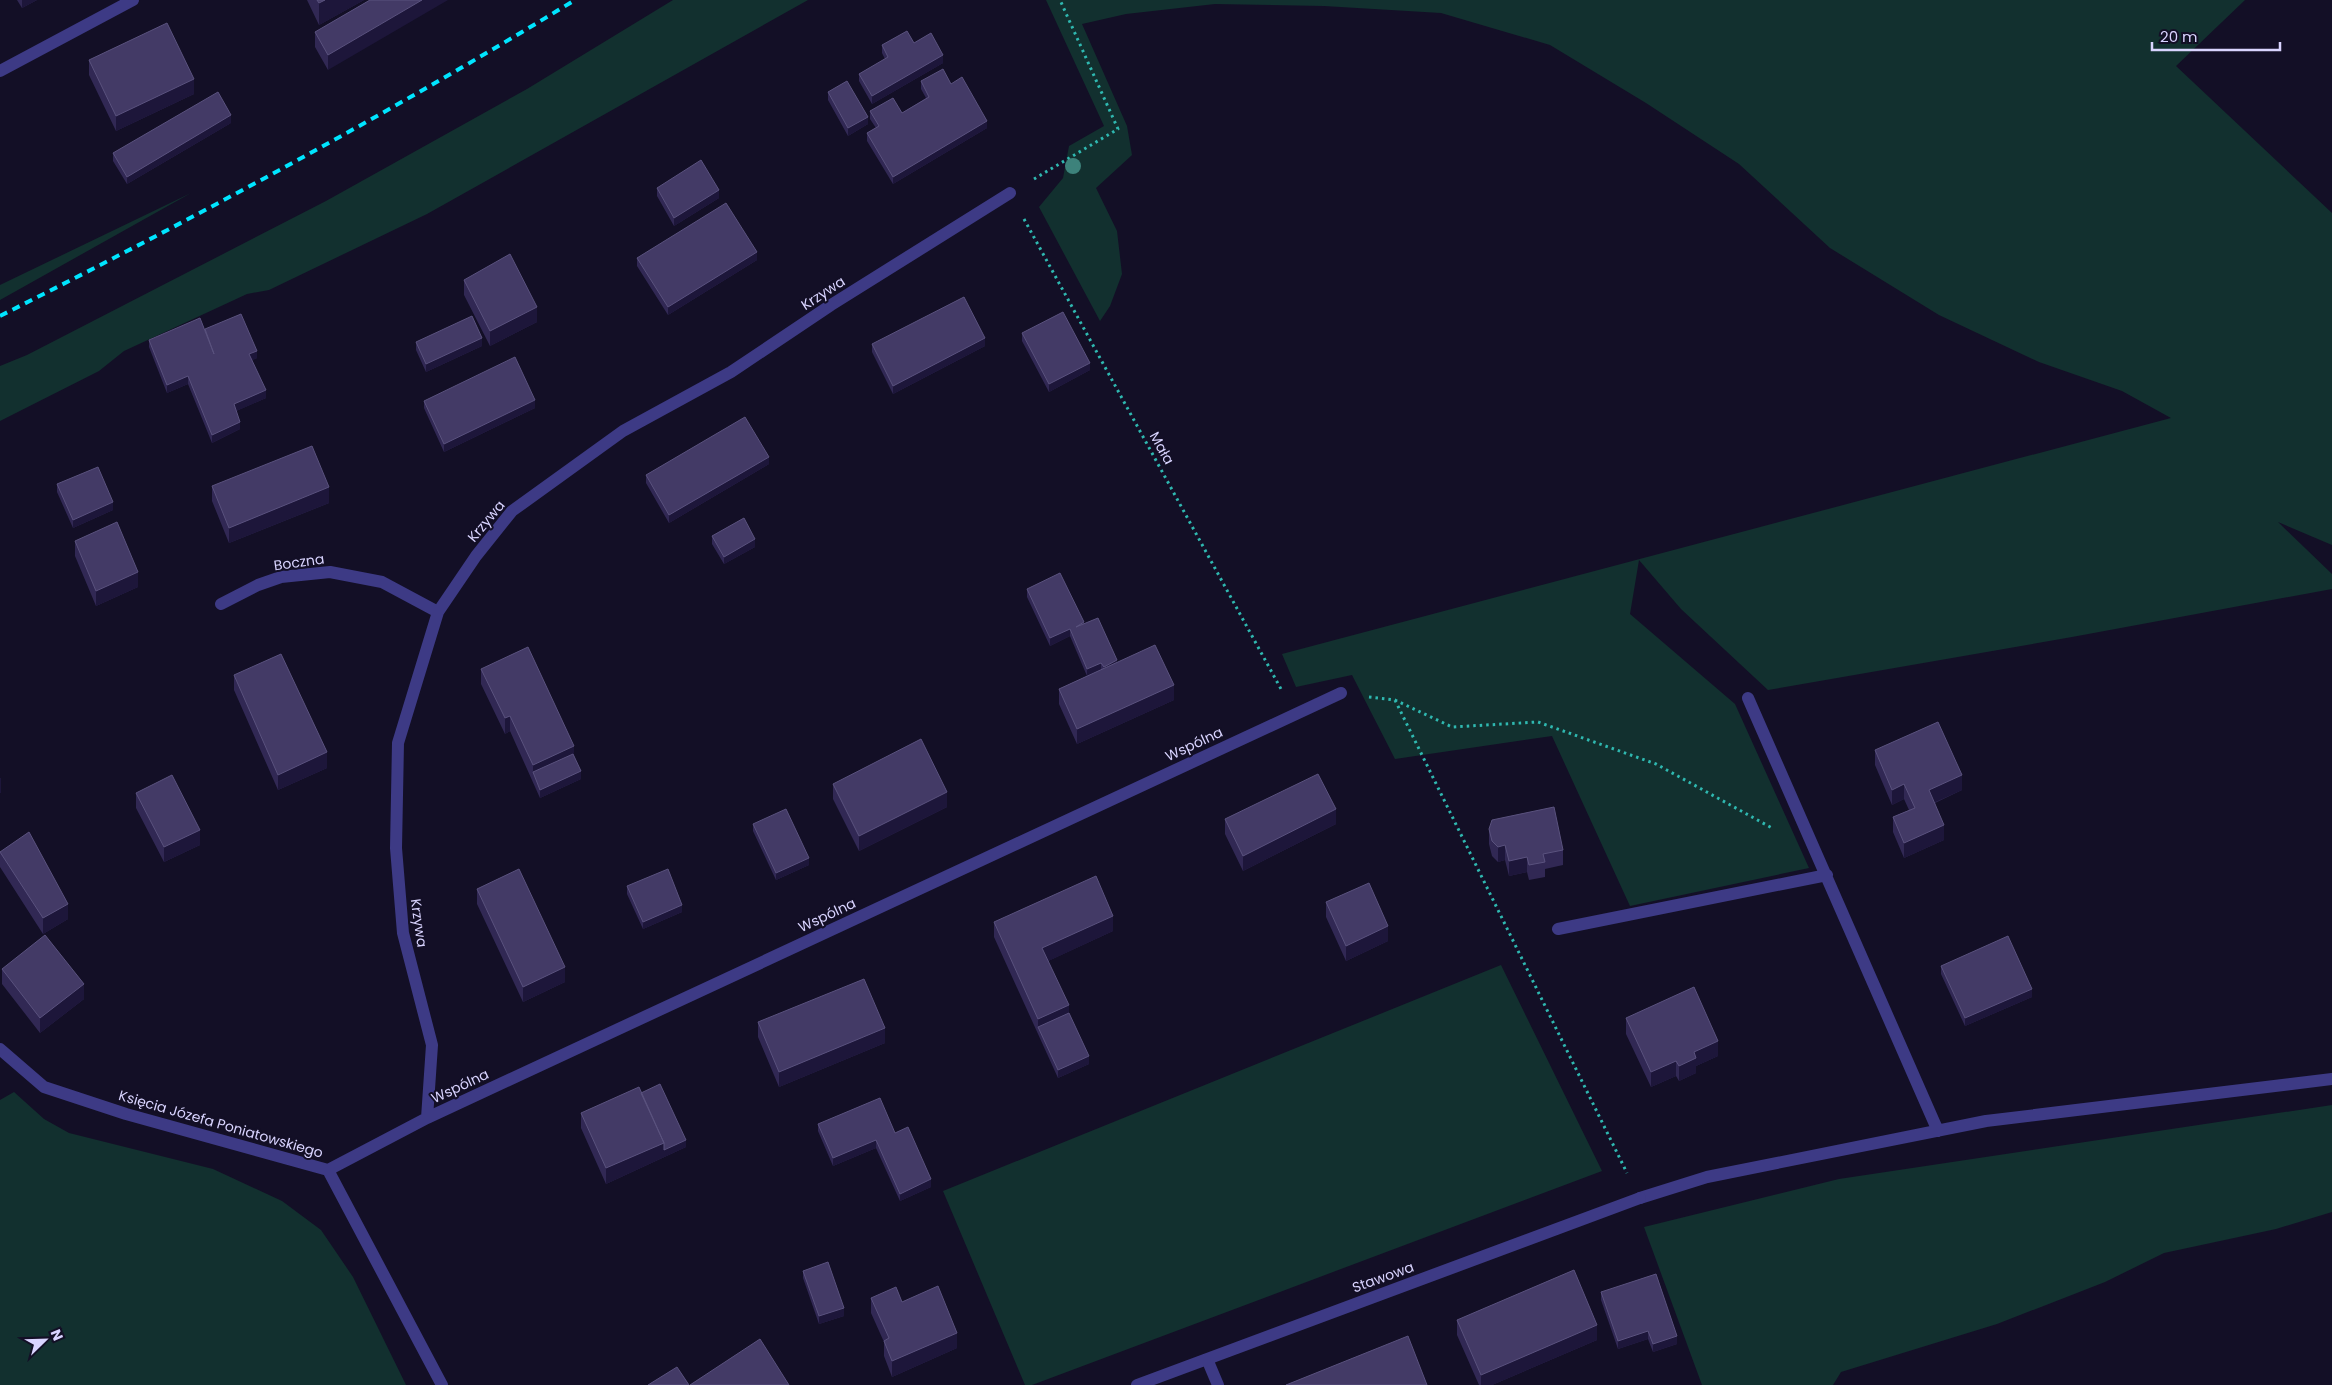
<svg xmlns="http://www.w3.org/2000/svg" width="2332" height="1385" font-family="Poppins,sans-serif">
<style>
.green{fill:#12302f}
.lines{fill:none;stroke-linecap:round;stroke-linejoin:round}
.path{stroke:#2fb8b0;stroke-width:3;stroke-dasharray:2.5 4;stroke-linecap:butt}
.lane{stroke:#3d3a85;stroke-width:12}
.street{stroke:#3d3a85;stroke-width:12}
.rail{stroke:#00e5ff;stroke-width:4;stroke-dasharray:8 6;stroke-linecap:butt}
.tree{fill:#3d827b}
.wall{fill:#312854}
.shaded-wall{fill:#1d163a}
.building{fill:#433a66;stroke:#5a527e}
.labels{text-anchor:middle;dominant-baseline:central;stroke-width:4;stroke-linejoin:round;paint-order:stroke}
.street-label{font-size:14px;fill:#d9d4ff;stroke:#130f26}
</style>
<rect width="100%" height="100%" fill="#130f26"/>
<!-- green -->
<path class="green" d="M673 0H808L427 214 269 290 247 294 124 351 99 371 0 421V366L27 355 326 201 527 89Z
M1046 0H2245L2176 66 2332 213V545L2278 522 2332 574V589L2072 637 1768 690 1681 609 1639 560 1630 614 1735 704 1809 868 1630 906 1552 736 1395 759 1352 675 1296 687 1282 654 2171 418 2122 391 2039 362 1939 315 1830 248 1739 164 1646 103 1550 45 1441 13 1324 6 1215 4 1126 14 1082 24 1127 126 1132 155 1096 188 1117 231 1122 274 1110 306 1100 321 1039 207 1063 178 1069 146 1104 126Z
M191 193 0 300V285Z
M1501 965 1602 1171 1032 1385H1025L943 1191Z
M14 1092 44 1119 69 1133 213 1169 282 1201 321 1230 353 1277 406 1385H0V1100Z
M2332 1105V1212L2276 1229 2164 1253 2105 1282 1997 1324 1841 1372 1833 1385H1702L1644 1227 1839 1179Z"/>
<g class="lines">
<!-- path -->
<path class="path" d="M1034 179 1118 129 1060 0
M1024 219 1281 689
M1369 697 1395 700 1452 727 1538 722 1656 764 1772 828
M1395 700 1627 1173"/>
<!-- lane -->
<path class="lane" d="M1748 698 1938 1131
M1558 929 1827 875
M1640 1198 1707 1177 1986 1121 2332 1079"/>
<!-- street -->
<path class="street" d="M0 71 133 0
M221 604 258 585 281 577 330 572 382 582 438 612
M0 1049 44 1087 126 1114 328 1170 442 1385
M427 1118 432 1045 403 933 396 848 398 743 438 612 476 556 512 511 623 431 731 372 831 305 1010 193
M328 1170 427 1118 1341 693
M1207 1359 1218 1385
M1137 1385 1640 1198"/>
<!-- rail -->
<path class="rail" d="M0 316C195 218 388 114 575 0"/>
</g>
<!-- trees -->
<circle class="tree" cx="1073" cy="166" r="8"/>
<!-- wall -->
<path class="wall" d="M17 0H37L22 8Z
M307 0H364L319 25Z
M370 0 328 70 315 47V32Z
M914 43 943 63 872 104 859 81V74L885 59 882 53V45Z
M89 60 194 94 116 131 89 75Z
M921 81 951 84 987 128 893 184 867 141V133L876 128 870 119V111L902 113 926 98 921 89Z
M828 92 868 124 848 136 828 100Z
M231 123 127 184 113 161V153Z
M657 188 719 198 674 226 657 196Z
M637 258 757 260 668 315 637 266Z
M464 280 537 322 490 346 464 295Z
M205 329 257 358 252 360 266 398 236 411 240 429 212 443 188 384 167 393 149 347V340L205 332Z
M1022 333 1090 370 1049 392 1022 341Z
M416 342 482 346 426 372 416 350Z
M872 344 985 346 893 394 872 352Z
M424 401 535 408 444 452 424 408Z
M769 464 669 523 646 483V475Z
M57 484 113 510 73 528 57 492Z
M212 486 329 503 229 543 212 501Z
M712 536 755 547 724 564 712 544Z
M75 541 138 587 96 606 75 556Z
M1027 589 1084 623 1117 662 1174 700 1077 744 1059 704V689L1087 676 1070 636 1050 646 1027 597Z
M481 669 574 756 581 779 540 798 510 731 505 734 481 684Z
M234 675 327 768 278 790 234 690Z
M1875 750 1962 790 1935 803 1944 840 1904 858 1893 832V817L1909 810 1904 799 1892 805 1875 765Z
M833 784 947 807 859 851 833 799Z
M136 793 200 845 164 862 136 808Z
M1225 819 1336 824 1243 871 1225 834Z
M753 824 809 865 776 880 753 831Z
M1489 829 1563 850V865L1545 869V877L1529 880 1527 872 1509 876 1505 860 1498 862 1492 856 1489 844Z
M0 851 68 919 43 934 0 867Z
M627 886 682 912 643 929 627 894Z
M477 889 565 982 523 1002 477 904Z
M1326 902 1388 941 1346 961 1326 917Z
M994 922 1113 931 1048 961 1089 1064 1058 1078 994 937Z
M1941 966 2032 997 1965 1026 1941 974Z
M2 969 84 999 40 1033 2 984Z
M1626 1018 1718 1056 1696 1066V1073L1679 1081 1676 1076 1651 1087 1626 1034Z
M758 1022 885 1043 779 1087 758 1037Z
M641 1093 686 1147 606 1184 581 1128V1113Z
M818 1124 895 1133 931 1187 900 1201 876 1148 833 1166 818 1131Z
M803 1271 844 1316 819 1324 803 1278Z
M1601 1292 1677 1344 1653 1352 1648 1339 1618 1349 1601 1300Z
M871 1298 902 1302 957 1348 892 1377 884 1356V1342L871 1313Z
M1457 1320 1597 1340 1492 1385H1479L1457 1335Z"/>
<!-- shaded-wall -->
<path class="shaded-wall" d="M22 0H37L22 8Z
M325 0H364L319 25V3Z
M422 0H448L328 70V55Z
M943 55V63L872 104V96Z
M194 79V94L116 131V116Z
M231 115V123L127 184V177Z
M868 117V124L848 136V128Z
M987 121V128L893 184V177Z
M719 190V198L674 226V218Z
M757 252V260L668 315V307Z
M537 307V322L490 346V331Z
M482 338V346L426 372V364Z
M985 338V346L893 394V386Z
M257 351V358L249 362V354Z
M1090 363V370L1049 392V384Z
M188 376V384L167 393V385Z
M266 390V398L234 412V404Z
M535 400V408L444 452V444Z
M240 422V429L212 443V435Z
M769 457V464L669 523V515Z
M329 487V503L229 543V528Z
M113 502V510L73 528V520Z
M755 539V547L724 564V557Z
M138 572V587L96 606V591Z
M1070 629V636L1050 646V638Z
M1117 660V668L1104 674V667Z
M1101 663V670L1087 677V669Z
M1174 685V700L1077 744V729Z
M510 716V731L505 734V718Z
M574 746V761L533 772V780V765Z
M327 752V768L278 790V775Z
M581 771V779L540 798V790Z
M1962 775V790L1929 805V790Z
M0 778H1V793H0Z
M1904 784V799L1892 805V790Z
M947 792V807L859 851V836Z
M1336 809V824L1243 871V856Z
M1944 825V840L1904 858V843Z
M200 830V845L164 862V847Z
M1505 845V860L1498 862V847Z
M1527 857V872L1509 876V861Z
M809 858V865L776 880V873Z
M68 904V919L43 934V918Z
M682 905V912L643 929V922Z
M1113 916V931L1042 964V948Z
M1388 926V941L1346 961V946Z
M565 967V982L523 1002V987Z
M84 984V999L40 1033V1018Z
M2032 989V997L1965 1026V1018Z
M1069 1005V1020L1038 1027V1019Z
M885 1028V1043L779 1087V1072Z
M1718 1041V1056L1696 1066V1073L1679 1081V1066L1694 1052Z
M1089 1056V1064L1058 1078V1070Z
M1676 1061V1076L1651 1087V1072Z
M686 1140V1147L606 1184V1168L664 1143Z
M876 1140V1148L833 1166V1158Z
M931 1179V1187L900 1201V1194Z
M844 1308V1316L819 1324V1316Z
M1597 1325V1340L1492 1385H1481V1375Z
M1648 1331V1339L1618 1349V1341Z
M957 1333V1348L892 1377V1361Z
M1677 1336V1344L1653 1352V1344Z"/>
<!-- building -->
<path class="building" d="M317 0H325L319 3Z
M370 0H422L328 55 315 32Z
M167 23 194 79 116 116 89 60Z
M907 31 914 43 931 33 943 55 872 96 859 74 888 57 882 45Z
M943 69 951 84 962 77 987 121 893 177 867 133 879 126 870 111 893 98 902 113 929 97 921 81Z
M847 81 868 117 848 128 828 92Z
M218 92 231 115 127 177 113 153Z
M701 160 719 190 674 218 657 188Z
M726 203 757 252 668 307 637 258Z
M510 254 537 307 490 331 464 280Z
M964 297 985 338 893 386 872 344Z
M1063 312 1090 363 1049 384 1022 333Z
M241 314 257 351 249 354 266 390 234 404 240 422 212 435 188 376 167 385 149 340 200 318 214 354 205 329Z
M472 316 482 338 426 364 416 342Z
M515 357 535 400 444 444 424 401Z
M745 417 769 457 669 515 646 475Z
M312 446 329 487 229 528 212 486Z
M98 467 113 502 73 520 57 484Z
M744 518 755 539 724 557 712 536Z
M117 522 138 572 96 591 75 541Z
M1060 573 1084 622 1076 627 1098 618 1117 660 1104 667 1101 663 1087 669 1070 629 1050 638 1027 589Z
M1155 645 1174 685 1077 729 1059 689Z
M528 647 574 746 533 765 510 716 505 718 481 669Z
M281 654 327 752 278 775 234 675Z
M1938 722 1962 775 1929 790 1944 825 1904 843 1893 817 1915 808 1904 784 1892 790 1875 750Z
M921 739 947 792 859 836 833 784Z
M573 754 581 771 540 790 533 772Z
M1318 774 1336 809 1243 856 1225 819Z
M172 775 200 830 164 847 136 793Z
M1554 807 1563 850 1543 854 1545 862 1529 865 1527 857 1509 861 1505 845 1498 847 1492 841 1489 829 1492 820Z
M786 809 809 858 776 873 753 824Z
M29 832 68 904 43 918 0 852Z
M519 869 565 967 523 987 477 889Z
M668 869 682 905 643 922 627 886Z
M1096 876 1113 916 1042 948 1069 1005 1038 1019 994 922Z
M1369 883 1388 926 1346 946 1326 902Z
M45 935 84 984 40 1018 2 969Z
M2008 936 2032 989 1965 1018 1941 966Z
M864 979 885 1028 779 1072 758 1022Z
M1694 987 1718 1041 1694 1052 1696 1058 1679 1066 1676 1061 1651 1072 1626 1018Z
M1069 1013 1089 1056 1058 1070 1038 1027Z
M660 1084 686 1140 664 1150V1143L641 1093Z
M639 1087 664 1143 606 1168 581 1113Z
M880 1098 895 1133 908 1127 931 1179 900 1194 876 1140 833 1158 818 1124Z
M828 1262 844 1308 819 1316 803 1271Z
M1574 1270 1597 1325 1481 1375 1457 1320Z
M1656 1274 1677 1336 1653 1344 1648 1331 1618 1341 1601 1292Z
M938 1286 957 1333 892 1361 884 1341 889 1338 871 1298 896 1287 902 1302Z
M1408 1336 1427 1385H1286Z
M760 1339 789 1385H690Z
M677 1367 689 1385H648Z"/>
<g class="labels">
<!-- street labels -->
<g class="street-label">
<text transform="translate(823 293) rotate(-33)">Krzywa</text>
<text transform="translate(1162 448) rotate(61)">Mała</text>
<text transform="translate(486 521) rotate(-50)">Krzywa</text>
<text transform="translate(299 562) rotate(-8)">Boczna</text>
<text transform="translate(1194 744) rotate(-25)">Wspólna</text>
<text transform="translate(827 915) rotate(-25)">Wspólna</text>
<text transform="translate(419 923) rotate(82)">Krzywa</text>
<text transform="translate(460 1086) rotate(-25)">Wspólna</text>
<text transform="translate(221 1124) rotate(16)">Księcia Józefa Poniatowskiego</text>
<text transform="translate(1383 1277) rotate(-20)">Stawowa</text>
</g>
</g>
<!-- north arrow -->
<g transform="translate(45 1340) rotate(67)" stroke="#130f26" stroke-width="4" paint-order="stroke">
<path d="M0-4L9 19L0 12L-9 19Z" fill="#d9d4ff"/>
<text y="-8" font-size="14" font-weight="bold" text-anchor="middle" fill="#d9d4ff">N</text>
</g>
<!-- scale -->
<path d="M2152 42v8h128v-8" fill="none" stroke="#d9d4ff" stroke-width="2.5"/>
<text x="2160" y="42" font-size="15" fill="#d9d4ff" stroke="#130f26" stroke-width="4" paint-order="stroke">20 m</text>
</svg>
